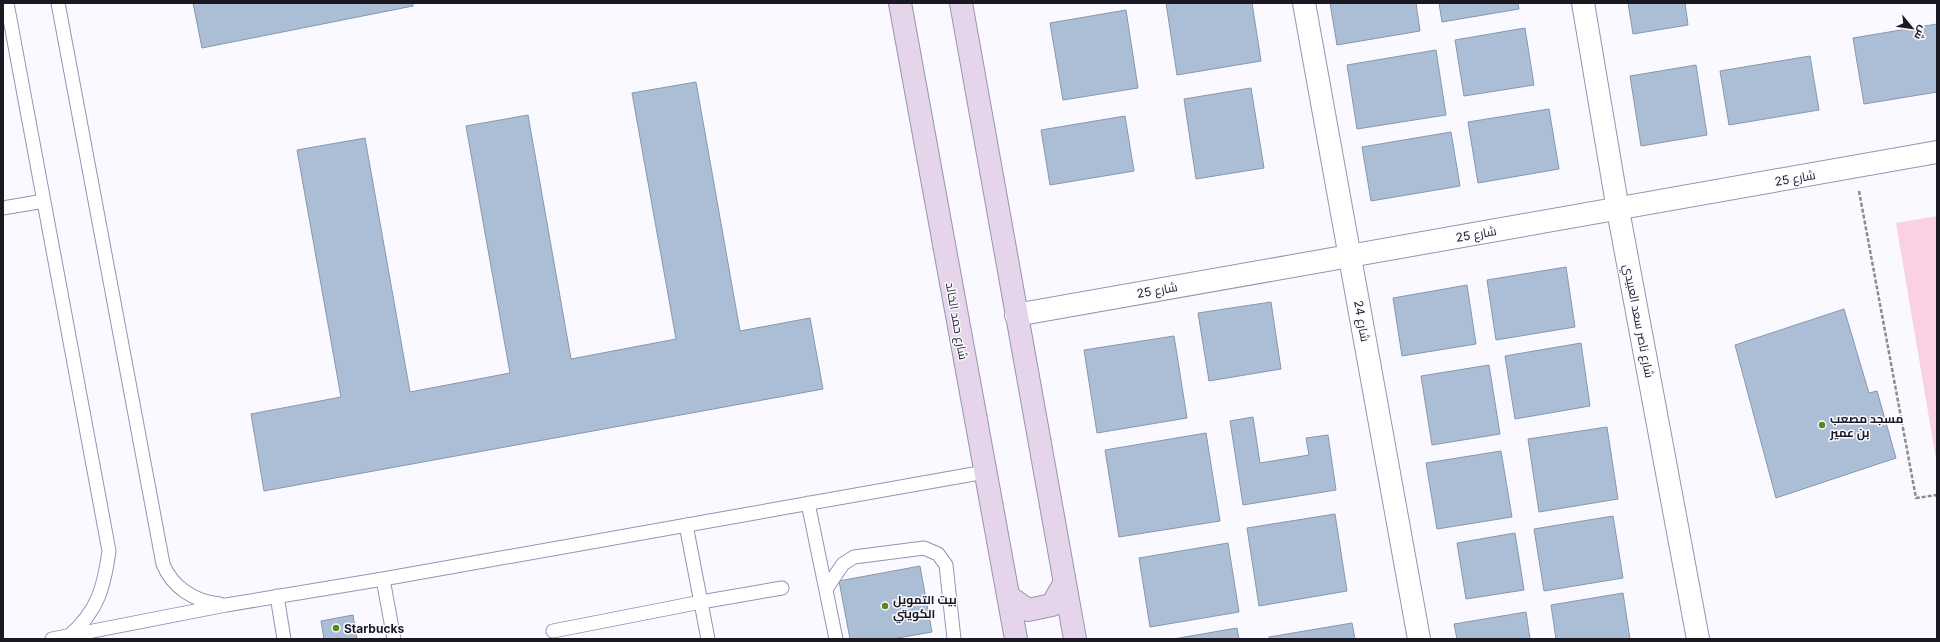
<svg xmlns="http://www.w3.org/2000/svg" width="1940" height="642" font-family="Inter,Cairo,sans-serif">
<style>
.grass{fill:#fcd0e3}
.building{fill:#acbed6;stroke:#8697af}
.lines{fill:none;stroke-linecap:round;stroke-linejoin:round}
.lane-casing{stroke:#9694b0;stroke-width:15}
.street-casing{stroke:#9694b0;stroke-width:24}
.secondary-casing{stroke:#9694b0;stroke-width:24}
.path{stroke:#8c8b93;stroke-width:2.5;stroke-dasharray:4 2;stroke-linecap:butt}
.lane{stroke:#fff;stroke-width:13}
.street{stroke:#fff;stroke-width:22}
.secondary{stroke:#e6d4eb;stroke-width:22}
.poi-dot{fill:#5a881a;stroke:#f9f9ff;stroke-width:1.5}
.labels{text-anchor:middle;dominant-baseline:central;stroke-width:3;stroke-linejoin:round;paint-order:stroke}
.street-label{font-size:12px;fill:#1a1923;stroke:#f9f9ff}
.poi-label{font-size:12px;font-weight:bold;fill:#1a1923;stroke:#f9f9ff;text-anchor:start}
</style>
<rect width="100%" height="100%" fill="#f9f9ff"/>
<!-- grass -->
<path class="grass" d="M1937 216V465L1896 223Z"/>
<!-- building -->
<path class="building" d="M193 3H413V6L202 48Z
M1166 3H1252L1261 61 1177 75Z
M1330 3H1416L1420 31 1337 45Z
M1439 3H1518L1519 9 1442 22Z
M1628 3H1685L1688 25 1633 34Z
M1126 10 1138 88 1063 100 1050 23Z
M1937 24V92L1864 104 1853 38Z
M1525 28 1534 85 1464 96 1455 40Z
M1436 50 1446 115 1357 129 1347 65Z
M1810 56 1819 110 1729 125 1720 71Z
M1696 65 1707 135 1641 146 1630 76Z
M696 82 740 331 810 318 823 389 264 491 251 414 341 397 297 150 365 138 410 392 510 373 466 126 528 115 571 359 676 339 632 93Z
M1251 88 1264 168 1196 179 1184 99Z
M1549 109 1559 169 1478 183 1468 122Z
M1125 116 1134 171 1050 185 1041 130Z
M1451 132 1460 186 1371 201 1362 147Z
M1566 267 1575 327 1496 340 1487 280Z
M1467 285 1476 344 1402 356 1393 298Z
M1271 302 1281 369 1209 381 1198 313Z
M1844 309 1869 393 1877 391 1896 458 1776 498 1735 345Z
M1174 336 1187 418 1097 433 1084 350Z
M1581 343 1590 406 1515 419 1505 356Z
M1489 365 1500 434 1432 445 1421 376Z
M1253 417 1260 463 1309 455 1306 438 1328 435 1336 490 1243 505 1230 421Z
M1607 427 1618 499 1539 512 1528 439Z
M1206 433 1220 521 1119 537 1105 450Z
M1501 451 1512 517 1437 529 1426 463Z
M1335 514 1347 591 1259 606 1247 528Z
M1613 516 1623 578 1544 591 1534 529Z
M1515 533 1524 590 1466 599 1457 543Z
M1228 543 1239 612 1150 627 1139 558Z
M920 566 932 632 892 639H850L839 581Z
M1623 593 1630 639H1556L1551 605Z
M1526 612 1530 639H1457L1454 624Z
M353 615 357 639H324L321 621Z
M1352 623 1355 639H1269V637Z
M1237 628 1239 639H1173Z"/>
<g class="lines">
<defs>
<path id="lane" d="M7 3 109 551C104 587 98 611 69 636
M58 3 163 564C172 587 195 602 220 604
M3 208 44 201
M808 503 836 639
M686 525 708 639
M383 579 394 639
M826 589 843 564 854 557 924 548 938 554 946 565 954 639
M277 596 284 639
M553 631 701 602 782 588
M52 639 226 605 383 579 985 472"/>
<path id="street" d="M1304 3 1419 639
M1583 3 1618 210 1698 639
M1016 315 1937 152"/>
<path id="secondary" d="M900 3 1016 639
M961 3 1075 639
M1008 596 1028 610 1052 605 1064 584"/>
</defs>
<!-- lane casing -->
<use href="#lane" class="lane-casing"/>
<!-- street casing -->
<use href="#street" class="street-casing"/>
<!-- secondary casing -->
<use href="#secondary" class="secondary-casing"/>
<!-- path -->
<path class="path" d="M1859 191 1916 498 1937 495"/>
<!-- lane -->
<use href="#lane" class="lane"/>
<!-- street -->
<use href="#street" class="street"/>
<!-- secondary -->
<use href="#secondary" class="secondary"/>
</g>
<!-- markers -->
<g class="poi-dot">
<circle cx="1822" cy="425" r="4"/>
<circle cx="885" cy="606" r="4"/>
<circle cx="336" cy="628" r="4"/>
</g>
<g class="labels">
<!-- street labels -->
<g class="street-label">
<text transform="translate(1795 178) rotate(-10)">شارع 25</text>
<text transform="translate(1476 234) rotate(-10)">شارع 25</text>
<text transform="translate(1157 290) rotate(-10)">شارع 25</text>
<text transform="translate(957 321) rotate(80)">شارع حمد الخالد</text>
<text transform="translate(1362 321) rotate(80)">شارع 24</text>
<text transform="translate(1639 321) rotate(79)">شارع ناصر سعد العبيدي</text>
</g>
<!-- poi labels -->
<g class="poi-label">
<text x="1830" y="418">مسجد مصعب<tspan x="1830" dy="14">بن عمير</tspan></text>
<text x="893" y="599">بيت التمويل<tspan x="893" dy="14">الكويتي</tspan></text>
<text x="344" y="628">Starbucks</text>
</g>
</g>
<!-- border -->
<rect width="1940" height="642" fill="none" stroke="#1a1923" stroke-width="8"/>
<!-- north arrow -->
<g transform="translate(1912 28) rotate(119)" stroke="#f9f9ff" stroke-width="3" paint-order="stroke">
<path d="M0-3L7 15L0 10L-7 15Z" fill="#1a1923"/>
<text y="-6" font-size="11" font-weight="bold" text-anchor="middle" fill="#1a1923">ش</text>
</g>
</svg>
